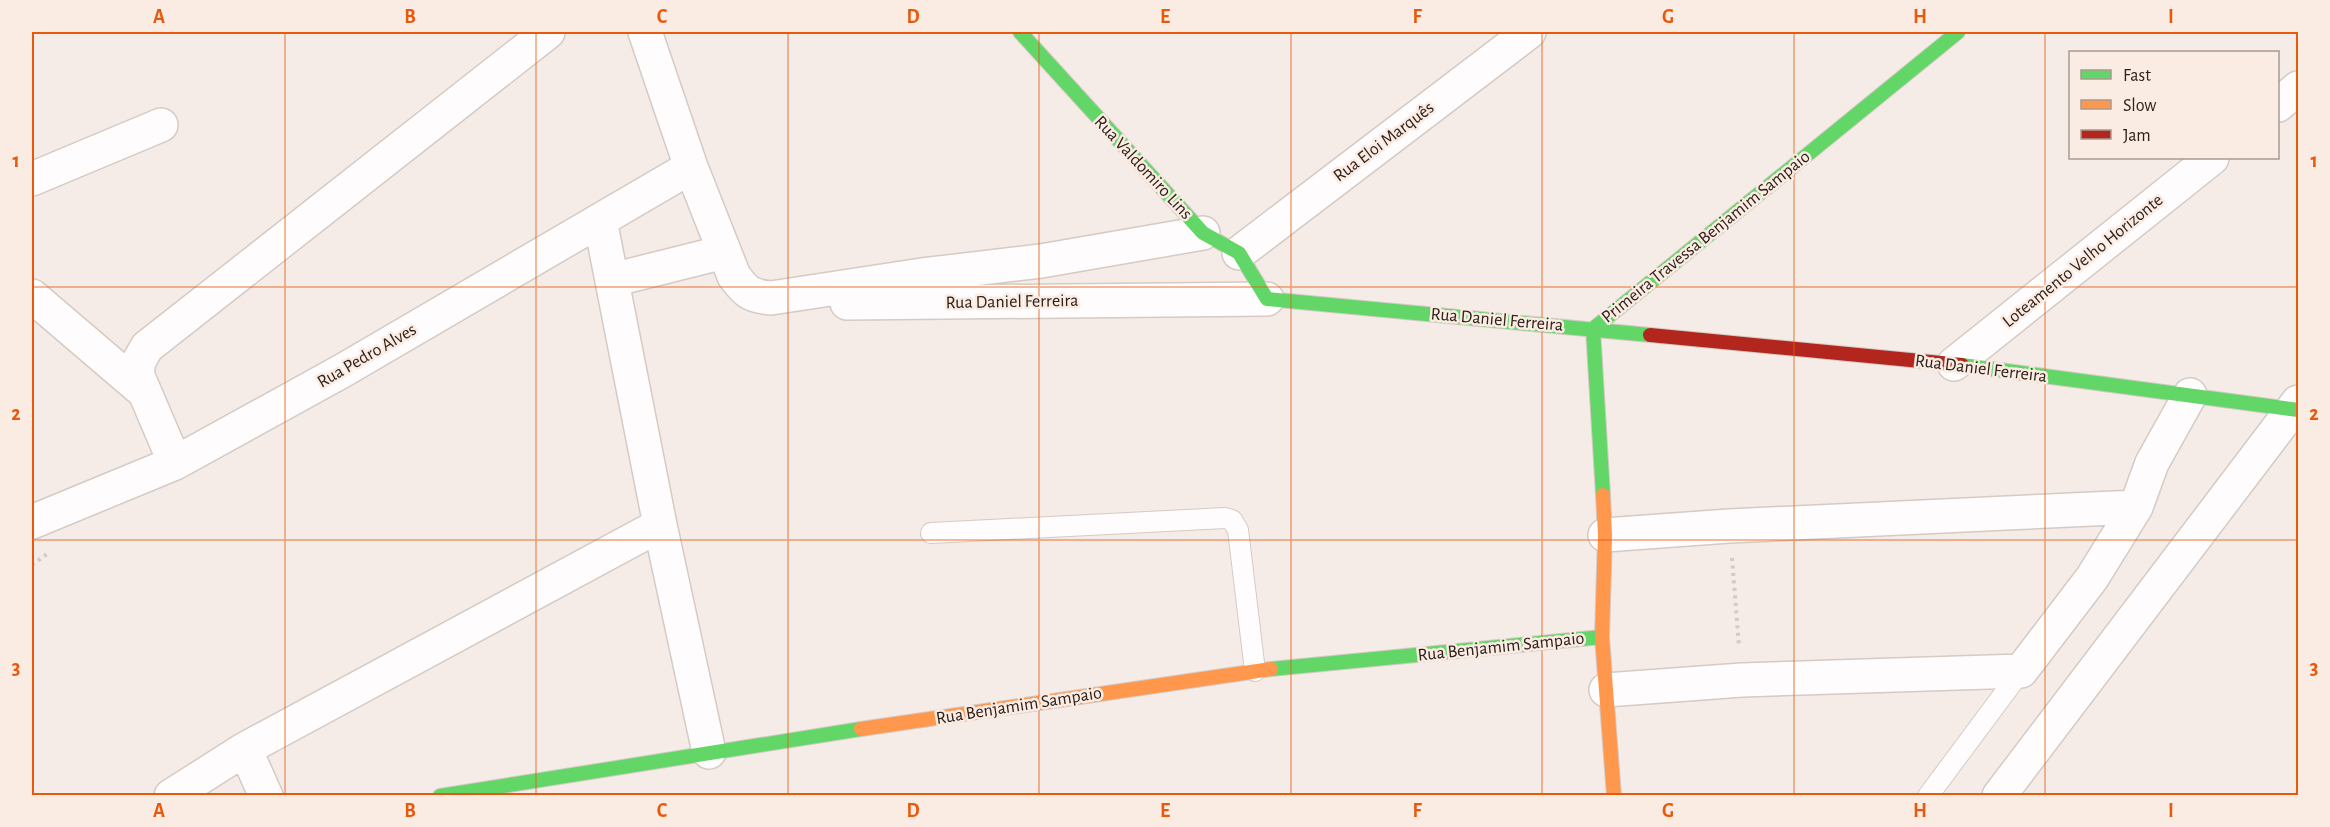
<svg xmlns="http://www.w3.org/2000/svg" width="2330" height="827" font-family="'Alegreya Sans',sans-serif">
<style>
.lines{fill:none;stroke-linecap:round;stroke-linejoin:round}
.lane-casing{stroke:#d5cac4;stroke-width:22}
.street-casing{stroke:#d5cac4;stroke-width:36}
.fast-casing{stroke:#d5cac4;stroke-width:16}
.slow-casing{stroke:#d5cac4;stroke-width:16}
.jam-casing{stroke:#d5cac4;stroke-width:16}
.path{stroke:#cecbc9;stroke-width:4;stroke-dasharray:3 4.5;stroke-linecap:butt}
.lane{stroke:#fefcfc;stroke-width:20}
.street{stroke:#fefcfc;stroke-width:33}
.fast{stroke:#63d668;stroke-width:14}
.slow{stroke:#ff974d;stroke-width:14}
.jam{stroke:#b3261e;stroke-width:14}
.grid{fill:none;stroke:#e8590c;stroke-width:1.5;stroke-opacity:0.55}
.labels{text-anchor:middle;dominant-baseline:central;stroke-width:5;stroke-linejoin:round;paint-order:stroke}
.street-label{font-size:18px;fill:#2e2119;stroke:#faebe3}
.neatline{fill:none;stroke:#e8590c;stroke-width:2}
.grid-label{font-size:20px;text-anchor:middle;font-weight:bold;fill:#e8590c}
</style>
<rect width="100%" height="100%" fill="#f5ece8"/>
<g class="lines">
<defs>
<path id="lane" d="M931 533 1225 518 1232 520 1238 530 1255 671
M1928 796 2021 671"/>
<path id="street" d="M645 32 691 167 734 276C746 292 750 296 771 298L922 275 1041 261 1203 233
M2278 105 2298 88
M32 179 161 125
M600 220 660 525 709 752
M1239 253 1529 32
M612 280 724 252
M32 296 142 390
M847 303 1267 299
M1954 364 2212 158
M175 463 137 374 139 361 147 347 548 32
M32 522 175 463 342 371 691 167
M1605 535 1729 526 2136 507 2152 463 2190 395
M1606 690 1742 680 2021 671 2092 578 2136 507
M245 749 266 796
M171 796 245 749 660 525
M1999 796 2298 402"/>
<path id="fast" d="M1020 32 1203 233 1239 253 1267 299 1650 335
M1962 365 2298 410
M1603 495 1593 329 1958 32
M1271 669 1602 637
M440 796 861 729"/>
<path id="slow" d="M1603 495 1605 535 1602 637 1614 796
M861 729 1271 669"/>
<path id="jam" d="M1650 335 1962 365"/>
</defs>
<!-- lane casing -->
<use href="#lane" class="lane-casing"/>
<!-- street casing -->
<use href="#street" class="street-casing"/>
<!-- fast casing -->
<use href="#fast" class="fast-casing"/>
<!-- slow casing -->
<use href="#slow" class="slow-casing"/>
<!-- jam casing -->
<use href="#jam" class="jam-casing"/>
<!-- path -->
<path class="path" d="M1732 558 1739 646
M32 565 47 554"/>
<!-- lane -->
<use href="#lane" class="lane"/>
<!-- street -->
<use href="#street" class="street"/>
<!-- fast -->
<use href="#fast" class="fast"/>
<!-- slow -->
<use href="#slow" class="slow"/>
<!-- jam -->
<use href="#jam" class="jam"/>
</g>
<!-- grid -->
<path class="grid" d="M285 32V796M536 32V796M788 32V796M1039 32V796M1291 32V796M1542 32V796M1794 32V796M2045 32V796M32 287H2298M32 540H2298"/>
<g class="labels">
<!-- street labels -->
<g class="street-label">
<text transform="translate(1384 142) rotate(-37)">Rua Eloi Marquês</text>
<text transform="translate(1143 168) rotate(47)">Rua Valdomiro Lins</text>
<text transform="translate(1706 237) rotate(-39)">Primeira Travessa Benjamim Sampaio</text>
<text transform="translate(2083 261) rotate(-39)">Loteamento Velho Horizonte</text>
<text transform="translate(1012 302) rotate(-1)">Rua Daniel Ferreira</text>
<text transform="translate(1497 320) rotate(5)">Rua Daniel Ferreira</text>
<text transform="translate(367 356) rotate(-30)">Rua Pedro Alves</text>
<text transform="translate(1981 369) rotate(7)">Rua Daniel Ferreira</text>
<text transform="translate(1501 647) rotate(-6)">Rua Benjamim Sampaio</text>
<text transform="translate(1019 706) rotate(-9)">Rua Benjamim Sampaio</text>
</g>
</g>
<!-- border -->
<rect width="2330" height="827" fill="none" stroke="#faebe3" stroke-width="66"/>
<!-- legend -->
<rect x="2069" y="51" width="210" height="108" fill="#faebe3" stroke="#a89a92" stroke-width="1.5"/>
<rect x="2081" y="70" width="30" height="9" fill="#63d668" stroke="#a89a92" stroke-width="1.5"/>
<text x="2123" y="81" font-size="18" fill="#2e2119">Fast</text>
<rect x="2081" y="100" width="30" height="9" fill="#ff974d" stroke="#a89a92" stroke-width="1.5"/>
<text x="2123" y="111" font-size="18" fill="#2e2119">Slow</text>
<rect x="2081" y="130" width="30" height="9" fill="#b3261e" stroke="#a89a92" stroke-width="1.5"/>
<text x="2123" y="141" font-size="18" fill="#2e2119">Jam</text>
<rect x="33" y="33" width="2264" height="761" class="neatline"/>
<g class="grid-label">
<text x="159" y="23">A</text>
<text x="410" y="23">B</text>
<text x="662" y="23">C</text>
<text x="913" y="23">D</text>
<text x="1165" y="23">E</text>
<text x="1417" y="23">F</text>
<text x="1668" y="23">G</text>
<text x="1920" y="23">H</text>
<text x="2171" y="23">I</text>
<text x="16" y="167">1</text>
<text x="2314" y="167">1</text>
<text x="16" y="420">2</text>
<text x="2314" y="420">2</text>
<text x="16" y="674">3</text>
<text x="2314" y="674">3</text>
<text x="159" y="817">A</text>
<text x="410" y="817">B</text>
<text x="662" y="817">C</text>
<text x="913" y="817">D</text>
<text x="1165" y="817">E</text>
<text x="1417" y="817">F</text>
<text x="1668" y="817">G</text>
<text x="1920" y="817">H</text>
<text x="2171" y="817">I</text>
</g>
</svg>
